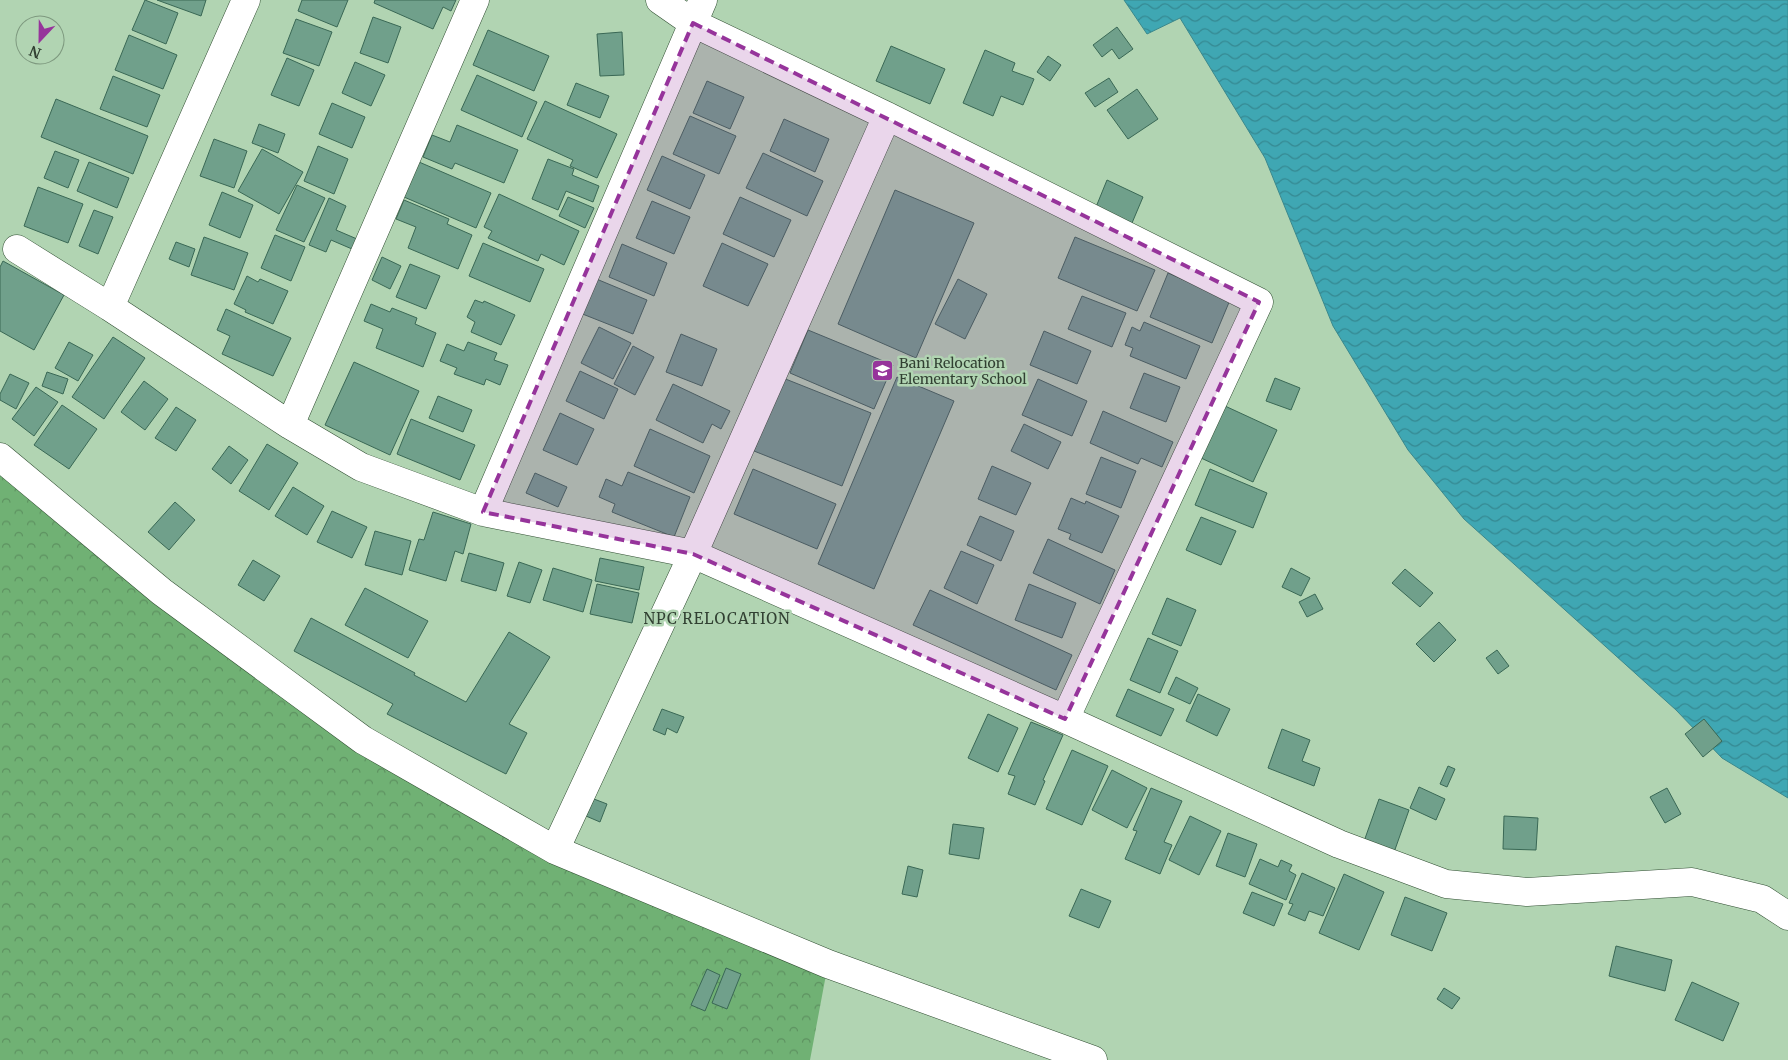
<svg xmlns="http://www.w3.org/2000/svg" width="1788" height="1060" font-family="Merriweather,serif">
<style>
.forest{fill:url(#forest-crowns)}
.water{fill:url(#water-waves);stroke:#3b888c}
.building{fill:#70a08b;stroke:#3a6855}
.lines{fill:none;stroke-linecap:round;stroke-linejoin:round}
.minor-casing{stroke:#304e32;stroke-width:29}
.minor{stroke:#fff;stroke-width:28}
.marked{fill:#96349b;fill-opacity:0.2;stroke:#96349b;stroke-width:4;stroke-dasharray:10 6;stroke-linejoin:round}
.labels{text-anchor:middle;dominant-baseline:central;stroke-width:5;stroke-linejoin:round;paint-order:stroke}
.poi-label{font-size:14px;fill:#314032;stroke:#b1d4b2;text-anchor:start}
.neighbourhood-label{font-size:15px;letter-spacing:1px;fill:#314032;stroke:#b1d4b2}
</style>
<defs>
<pattern id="forest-crowns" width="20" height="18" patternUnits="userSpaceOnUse" patternTransform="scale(1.25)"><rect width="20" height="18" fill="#70b174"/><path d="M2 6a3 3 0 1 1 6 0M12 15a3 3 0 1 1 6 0" fill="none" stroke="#5d9160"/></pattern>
<pattern id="water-waves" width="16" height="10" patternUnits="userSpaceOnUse" patternTransform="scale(1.25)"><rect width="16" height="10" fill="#3fa7b3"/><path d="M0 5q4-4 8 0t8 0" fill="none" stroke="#358992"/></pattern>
</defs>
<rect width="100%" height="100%" fill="#b1d4b2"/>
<!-- forest -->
<path class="forest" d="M0 457 162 592 555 850 828 964 810 1060H0Z"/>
<!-- water -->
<path class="water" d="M1124 0H1788V798L1722 758 1676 710 1464 519 1408 450 1333 326 1265 158 1180 18 1147 34Z"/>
<!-- building -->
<path class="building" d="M145 0 178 13 166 44 132 30Z
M157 0H206L201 16Z
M302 0H348L337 27 298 11Z
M375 0H456L451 11 443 7 433 29 374 3Z
M373 17 401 27 388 63 360 53Z
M296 19 332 32 319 66 283 53Z
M1117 27 1133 49 1119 59 1112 49 1102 57 1093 45Z
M488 30 549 56 534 91 473 65Z
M622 32 624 75 600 76 597 34Z
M129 35 177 55 163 89 115 70Z
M891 46 945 69 930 104 876 81Z
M985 50 1015 63 1012 71 1034 79 1023 105 1001 96 993 116 963 103Z
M1048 56 1061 65 1050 81 1037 72Z
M287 58 314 70 299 106 271 95Z
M355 62 385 75 371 106 342 93Z
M477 75 537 102 522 137 461 110Z
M113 76 160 95 147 127 100 109Z
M1109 78 1118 92 1095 107 1085 93Z
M707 81 744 97 730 129 693 113Z
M576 83 609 96 600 118 567 105Z
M1137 89 1158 119 1128 139 1107 110Z
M56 99 148 136 133 174 41 137Z
M545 101 617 134 597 178 570 166 573 160 527 139Z
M332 103 365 117 352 148 319 134Z
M690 116 736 136 719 174 673 154Z
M784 119 829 139 815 172 770 151Z
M259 124 285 134 278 153 252 143Z
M457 125 518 150 504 183 455 163 452 169 423 157 432 135 450 142Z
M214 139 247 151 234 188 200 176Z
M318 146 348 159 334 194 304 181Z
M262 149 303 172 279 214 238 191Z
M55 151 79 160 68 188 44 178Z
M763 153 823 181 807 216 746 188Z
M662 156 705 175 690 209 647 190Z
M548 159 574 169 572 175 599 186 593 202 566 191 558 210 532 199Z
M89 162 129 178 117 208 77 191Z
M419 162 491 193 476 228 404 197Z
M1107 180 1143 197 1132 223 1096 207Z
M297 185 325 198 304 242 276 230Z
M38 187 83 204 68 243 24 226Z
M895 190 974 223 916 358 838 324Z
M222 192 253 205 240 238 209 225Z
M499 194 579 231 564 265 541 254 538 261 488 238 492 231 484 227Z
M568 197 594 208 585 228 559 216Z
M740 197 791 220 774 257 723 234Z
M329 198 346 206 336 230 357 239 352 249 331 240 326 252 309 245Z
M404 200 449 219 447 224 472 235 458 269 408 248 416 227 396 219Z
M652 201 690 217 674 254 636 238Z
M94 210 113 217 98 254 79 246Z
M275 235 305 247 291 281 261 268Z
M204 237 248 253 234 290 191 275Z
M1075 237 1155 270 1137 311 1058 278Z
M176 242 195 249 189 267 169 259Z
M483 243 544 269 530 302 469 276Z
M722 243 768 264 748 306 703 286Z
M622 244 667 263 654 296 609 277Z
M382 257 401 266 390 289 372 280Z
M3 261 64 295 34 350 0 331V267Z
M410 264 440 276 426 309 396 297Z
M1168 273 1230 300 1212 343 1150 317Z
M247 276 258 282 260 279 288 291 273 324 245 312 246 310 234 304Z
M594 278 647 300 633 334 580 313Z
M958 279 987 294 965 339 935 324Z
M1082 296 1126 313 1112 347 1068 329Z
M475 300 483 303 484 301 515 315 501 345 471 332 475 322 467 317Z
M371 304 390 312 392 308 417 318 415 324 436 333 423 367 376 348 383 329 364 321Z
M226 309 291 338 273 376 222 354 230 336 217 330Z
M1144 322 1200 346 1186 379 1130 356 1133 348 1125 345 1132 327 1140 331Z
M599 327 631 343 613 379 581 363Z
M808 330 893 365 874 409 790 373Z
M1044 331 1091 351 1077 384 1030 365Z
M681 334 717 349 702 386 666 372Z
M113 337 145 358 104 419 72 397Z
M69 342 93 355 78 381 55 368Z
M468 342 497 353 494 360 508 365 500 385 486 379 484 385 454 374 457 368 440 361 447 344 464 351Z
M633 346 654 357 635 395 614 384Z
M354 362 419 391 390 455 325 425Z
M580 371 618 389 604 419 566 401Z
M47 372 68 379 63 394 42 386Z
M1144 373 1180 387 1166 422 1130 408Z
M10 374 29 383 16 409 0 400V394Z
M897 377 954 401 874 589 818 564Z
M783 378 871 413 842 486 754 451Z
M1275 378 1300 388 1291 410 1266 401Z
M1038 379 1087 401 1072 436 1022 415Z
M144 381 168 399 145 430 121 412Z
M673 384 730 411 721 429 712 424 703 443 656 420Z
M36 387 58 402 34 436 12 419Z
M438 396 472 410 463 432 429 418Z
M62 405 97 429 69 469 34 445Z
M1225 406 1277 430 1253 482 1201 458Z
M176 407 196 420 176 451 155 438Z
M1103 411 1173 442 1162 467 1141 458 1138 464 1090 443Z
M560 413 594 429 577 465 543 450Z
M411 419 475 445 460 480 397 454Z
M1024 424 1061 442 1048 469 1011 451Z
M650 429 710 456 694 493 634 466Z
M267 444 298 463 269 510 239 491Z
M229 446 248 460 231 484 212 469Z
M1101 457 1136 471 1121 508 1086 494Z
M992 466 1031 483 1016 515 978 499Z
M753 469 836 504 817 549 734 514Z
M1210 469 1267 493 1253 528 1195 505Z
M628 472 690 497 674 537 612 512 615 504 599 497 606 479 622 486Z
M535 473 567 487 558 507 526 493Z
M293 487 324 506 307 535 275 516Z
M1071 498 1085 504 1086 501 1119 516 1102 553 1069 539 1071 534 1058 529Z
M175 502 195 520 169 550 148 532Z
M332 511 367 527 352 558 317 542Z
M433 512 471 524 463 554 455 551 446 581 409 570 419 539 424 540Z
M980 516 1014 531 1001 561 967 545Z
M1201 517 1236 531 1221 565 1186 550Z
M375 531 411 541 402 575 365 565Z
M1048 539 1115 570 1100 604 1033 573Z
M961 551 994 565 977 604 944 588Z
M469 553 504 563 496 591 461 581Z
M600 558 644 567 639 590 595 581Z
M253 560 280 576 264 601 238 585Z
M519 562 542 570 530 603 507 596Z
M553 568 592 580 583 612 543 600Z
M1291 568 1310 578 1301 596 1282 587Z
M1405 569 1433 593 1420 607 1392 583Z
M597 584 639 593 632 623 590 614Z
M1029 584 1076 603 1062 638 1015 620Z
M365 588 428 621 408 658 345 625Z
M930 590 1072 655 1056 690 913 625Z
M1315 594 1323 609 1307 617 1299 602Z
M1167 598 1196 610 1181 646 1152 634Z
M311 618 415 673 414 675 466 702 509 632 550 657 509 724 527 733 506 774 387 714 393 704 294 651Z
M1439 622 1456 640 1434 662 1416 644Z
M1148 638 1178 651 1160 693 1130 680Z
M1497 650 1509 666 1498 674 1486 658Z
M1176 677 1198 688 1190 704 1168 694Z
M1128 689 1174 709 1161 736 1116 716Z
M1198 694 1230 709 1217 736 1186 721Z
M662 709 684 717 677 733 667 728 665 735 653 730Z
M988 714 1018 728 998 772 968 758Z
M1704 719 1722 741 1703 757 1685 734Z
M1031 722 1063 735 1043 780 1045 781 1035 805 1008 794 1015 776 1008 774Z
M1282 729 1310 740 1302 761 1320 768 1314 786 1268 768Z
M1072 750 1108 766 1082 825 1046 809Z
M1448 766 1455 769 1447 787 1440 784Z
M1112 770 1147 788 1127 828 1092 810Z
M1419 787 1445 799 1436 820 1410 808Z
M1151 788 1182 801 1164 842 1172 845 1160 874 1125 859 1137 831 1133 830Z
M1667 788 1681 814 1665 823 1650 797Z
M594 799 607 804 600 822 586 816Z
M1379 799 1409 810 1392 858 1362 847Z
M1190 816 1221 831 1199 875 1169 860Z
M1504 816 1538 818 1536 850 1503 849Z
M953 824 984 828 979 859 949 854Z
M1228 833 1257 844 1245 877 1216 866Z
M1260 859 1278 867 1281 860 1292 865 1289 871 1296 875 1286 900 1249 884Z
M908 866 923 870 917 897 902 894Z
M1302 873 1335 888 1323 916 1309 911 1305 921 1288 914 1293 904 1289 903Z
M1344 874 1384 892 1359 950 1319 933Z
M1081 889 1111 901 1099 928 1069 916Z
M1252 892 1283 904 1274 926 1243 913Z
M1405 897 1447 913 1432 951 1391 935Z
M1616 946 1672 960 1665 991 1609 976Z
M726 968 741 974 727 1009 712 1003Z
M707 969 720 975 705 1011 691 1005Z
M1692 982 1739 1003 1723 1041 1675 1020Z
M1444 988 1460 998 1452 1009 1437 999Z"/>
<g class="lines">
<defs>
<path id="minor" d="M660 0 693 23 887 116 1259 302 1065 719
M17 249 110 307 290 425 361 467 483 512 693 554 1065 719 1339 844 1446 884 1527 892 1692 882 1762 899 1788 916
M110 307 246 0
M290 425 475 0
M0 457 162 592 363 740 555 850 828 964 1093 1060
M483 512 703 0
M555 850 693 554 887 116"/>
</defs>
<!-- minor casing -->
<use href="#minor" class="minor-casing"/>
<!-- minor -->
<use href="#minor" class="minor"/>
</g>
<!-- marked area -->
<path class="marked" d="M693 23 1259 302 1065 719 693 554 483 512Z"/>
<!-- icons -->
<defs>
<symbol id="school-square" viewBox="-11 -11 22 22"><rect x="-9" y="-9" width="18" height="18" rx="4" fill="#96349b" stroke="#b1d4b2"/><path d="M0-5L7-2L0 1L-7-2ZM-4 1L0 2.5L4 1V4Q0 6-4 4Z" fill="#fff"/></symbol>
</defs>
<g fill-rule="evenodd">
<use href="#school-square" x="870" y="358" width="25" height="25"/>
</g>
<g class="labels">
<!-- poi labels -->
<g class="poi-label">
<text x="899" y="363">Bani Relocation<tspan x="899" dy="16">Elementary School</tspan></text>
</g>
<!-- neighbourhood labels -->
<g class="neighbourhood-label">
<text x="717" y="618">NPC RELOCATION</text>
</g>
</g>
<!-- north arrow -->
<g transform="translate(40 40) rotate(202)"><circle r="24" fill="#b1d4b2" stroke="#7e997f"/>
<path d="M0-4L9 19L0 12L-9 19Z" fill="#96349b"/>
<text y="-8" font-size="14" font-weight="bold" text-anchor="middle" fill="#314032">N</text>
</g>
</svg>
